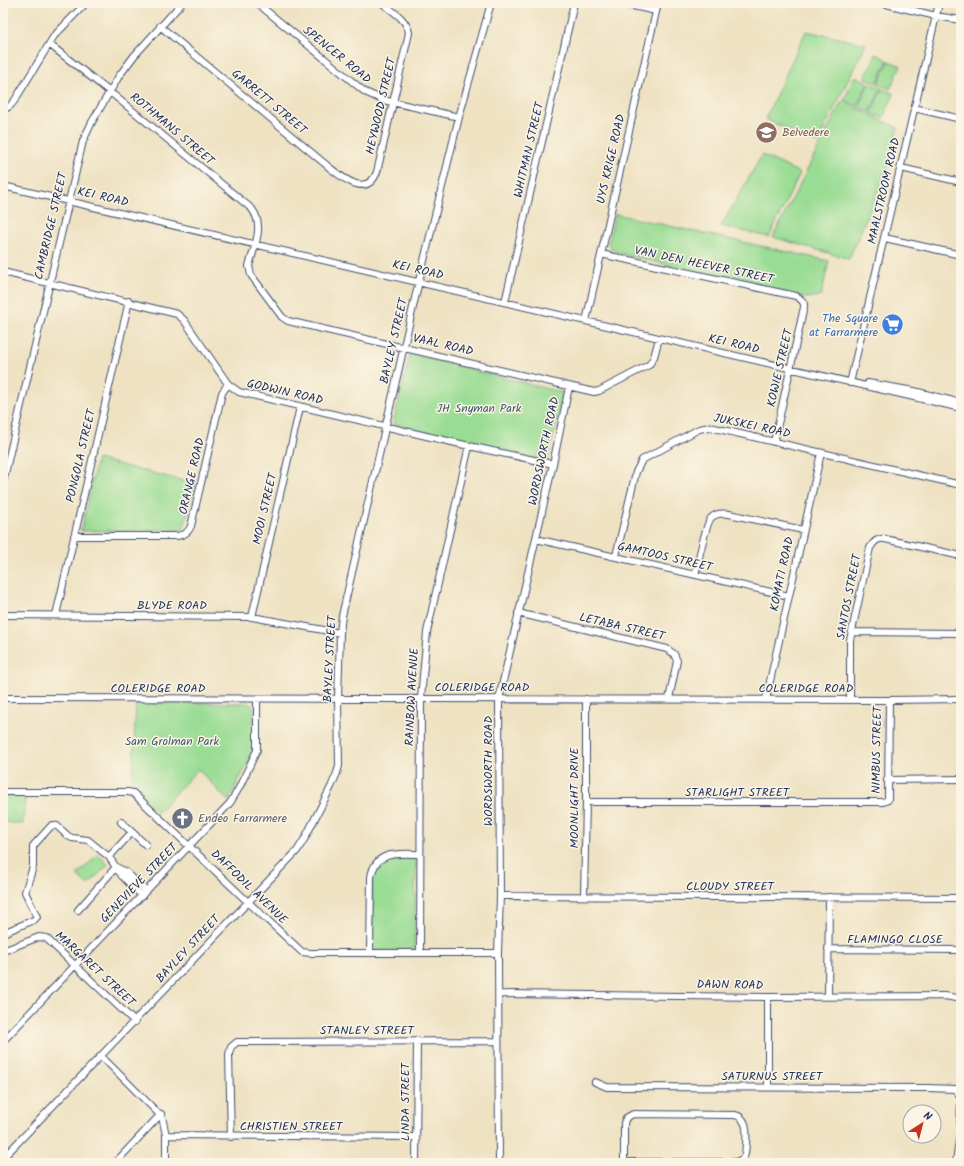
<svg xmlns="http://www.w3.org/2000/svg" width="964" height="1166" font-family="Kalam,sans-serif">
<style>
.green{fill:#99dc93;stroke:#5a8678}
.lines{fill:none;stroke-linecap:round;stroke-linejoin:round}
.street-casing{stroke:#3b4a6d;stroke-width:8}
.street{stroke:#fff;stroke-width:6}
.labels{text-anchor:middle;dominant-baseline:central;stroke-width:3;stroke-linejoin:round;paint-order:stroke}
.street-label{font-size:12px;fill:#1b2f5e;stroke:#fcf5e5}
.education-label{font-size:12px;fill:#785e54;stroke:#fcf5e5;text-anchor:start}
.shop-label{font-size:12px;fill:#366cbe;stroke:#fcf5e5;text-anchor:end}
.park-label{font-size:12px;fill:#3a5a6b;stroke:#fcf5e5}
.worship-label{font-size:12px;fill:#5b616d;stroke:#fcf5e5;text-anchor:start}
</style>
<rect width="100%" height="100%" fill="#fcf5e5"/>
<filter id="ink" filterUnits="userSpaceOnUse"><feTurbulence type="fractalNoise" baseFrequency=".025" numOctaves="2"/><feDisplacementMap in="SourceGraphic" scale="8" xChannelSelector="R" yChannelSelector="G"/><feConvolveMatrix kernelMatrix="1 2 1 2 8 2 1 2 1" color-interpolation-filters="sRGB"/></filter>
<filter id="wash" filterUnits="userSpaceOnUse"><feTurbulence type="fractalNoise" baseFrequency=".012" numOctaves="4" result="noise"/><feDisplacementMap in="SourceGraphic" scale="16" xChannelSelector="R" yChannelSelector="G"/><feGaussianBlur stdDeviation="0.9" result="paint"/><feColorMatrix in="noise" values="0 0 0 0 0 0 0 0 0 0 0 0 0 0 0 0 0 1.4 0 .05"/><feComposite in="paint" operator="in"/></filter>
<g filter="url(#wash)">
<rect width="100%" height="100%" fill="#eee2c2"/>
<!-- green -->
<path class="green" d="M806 31 866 44 817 143 765 119Z
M876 54 888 60 877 83 865 78Z
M889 61 901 66 890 89 878 84Z
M855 76 868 82 857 106 844 100Z
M869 83 881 88 870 112 858 107Z
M882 89 894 94 883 118 871 113Z
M842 101 898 128 887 169 849 259 773 237Z
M762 155 800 173 769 237 721 226Z
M615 214 829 261 821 296 806 298 618 253 611 249 608 244Z
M410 354 564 393 547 462 393 424Z
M97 459 196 484 183 530 81 531Z
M136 703H248L254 707 253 753 228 801 198 769 158 812 132 791Z
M3 795 25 797 23 824 3 822Z
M98 854 108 865 88 885 77 875Z
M416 856 414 949 372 951V878L380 863 399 857Z"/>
</g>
<g filter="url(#ink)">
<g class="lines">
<defs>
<path id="street" d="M257 3 365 92 383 100 459 117
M619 3 656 11
M882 3 936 16 961 20
M160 26 330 168C343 178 367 198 377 172L409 33C407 19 392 11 382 3
M49 44 110 92 252 209C265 226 254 247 249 266L251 275 282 317 288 321 594 392 599 391 649 365 654 357 659 338
M914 108 961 119
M3 110 10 106 15 100 54 36 86 3
M901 168 961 182
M3 186 961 408
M885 238 961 255
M601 254 796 296C801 299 805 302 804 307L774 442
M3 272 177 314 184 320 228 384 239 392 469 446 553 464
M505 302 574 3
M586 321 658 3
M850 383 939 3
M868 383 914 391 961 403
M3 482 83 141 92 122 119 76 134 56 182 3
M74 536H177C184 535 188 533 191 526L222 393 228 384
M536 539 789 596
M616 556 636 472 642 460 699 429 710 427 961 485
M695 575C698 564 705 525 711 518 716 513 722 513 729 514L803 530
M518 613 667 649 674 654 677 661 669 699
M3 615 252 617 340 633
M56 615 129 301
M252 617 300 407
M852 632 961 633
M3 698 889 700 961 699
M766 699 821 453
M850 699V640L870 548C874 541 878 538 885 539L961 556
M887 780 961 779
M3 792H128L133 793 248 902 302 952 311 953H498
M586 802H883L888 800 889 700
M121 822 146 845
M109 857 132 832
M116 867 126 872 146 891
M500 896 961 898
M584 896 586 802V699
M78 910 116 867
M3 933 34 920 37 917 25 892 33 867V846L52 825 57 826 68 836 72 838 88 840 109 857 122 876 142 896
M828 949 961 950
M3 951 39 937 46 938 135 1022
M370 953 371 877C375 850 399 854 420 854
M420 953 421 698 427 632 469 446
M499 994 768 997 945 996 961 999
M828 995 829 897
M3 1041 230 803 239 788 257 750V699
M101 1056 162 1117 166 1135V1163
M595 1082 607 1087 927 1088 956 1089 961 1098 960 1133 956 1163
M768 1087V997
M166 1135 416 1137
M231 1137 229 1054 231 1047 237 1042 498 1041
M3 1158 297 851 305 838 331 787 337 773 339 766 338 699 340 633 342 616 419 281 459 117 491 3
M115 1163 161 1114
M416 1163 417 1041
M499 1163 498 953 500 896 499 699 553 464 569 387
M624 1163V1123L626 1118 633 1114 735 1115C751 1118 746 1142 745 1154 744 1159 741 1160 736 1162H624"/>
</defs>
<!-- street casing -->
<use href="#street" class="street-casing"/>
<!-- street -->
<use href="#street" class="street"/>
</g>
</g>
<!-- icons -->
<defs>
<symbol id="school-disc" viewBox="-11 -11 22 22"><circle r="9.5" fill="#8d6e63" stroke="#fcf5e5"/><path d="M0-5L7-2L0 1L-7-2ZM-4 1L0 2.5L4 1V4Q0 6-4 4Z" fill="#fff"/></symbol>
<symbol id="supermarket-disc" viewBox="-11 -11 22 22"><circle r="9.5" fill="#3f7fe0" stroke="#fcf5e5"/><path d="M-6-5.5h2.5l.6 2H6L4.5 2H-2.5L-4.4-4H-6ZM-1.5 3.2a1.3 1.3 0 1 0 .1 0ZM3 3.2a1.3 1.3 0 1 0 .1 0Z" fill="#fff"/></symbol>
<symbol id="church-disc" viewBox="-11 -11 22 22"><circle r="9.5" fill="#6b7280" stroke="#fcf5e5"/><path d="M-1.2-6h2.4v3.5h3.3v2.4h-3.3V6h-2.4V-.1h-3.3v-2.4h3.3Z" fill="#fff"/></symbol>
</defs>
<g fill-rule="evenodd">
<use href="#school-disc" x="754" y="120" width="25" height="25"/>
<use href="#supermarket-disc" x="880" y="312" width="25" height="25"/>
<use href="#church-disc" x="170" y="806" width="25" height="25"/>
</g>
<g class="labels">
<!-- street labels -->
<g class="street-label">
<text transform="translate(337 55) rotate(39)">SPENCER ROAD</text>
<text transform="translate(269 102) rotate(40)">GARRETT STREET</text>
<text transform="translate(381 106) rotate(-77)">HEYWOOD STREET</text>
<text transform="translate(172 129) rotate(40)">ROTHMANS STREET</text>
<text transform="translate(529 150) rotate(-77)">WHITMAN STREET</text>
<text transform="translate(611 159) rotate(-77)">UYS KRIGE ROAD</text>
<text transform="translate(884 191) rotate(-77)">MAALSTROOM ROAD</text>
<text transform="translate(103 197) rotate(13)">KEI ROAD</text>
<text transform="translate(51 226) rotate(-77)">CAMBRIDGE STREET</text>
<text transform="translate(704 265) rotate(12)">VAN DEN HEEVER STREET</text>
<text transform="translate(418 270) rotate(13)">KEI ROAD</text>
<text transform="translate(394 341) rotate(-77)">BAYLEY STREET</text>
<text transform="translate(734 344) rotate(13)">KEI ROAD</text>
<text transform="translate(443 345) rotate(13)">VAAL ROAD</text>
<text transform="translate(780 368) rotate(-77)">KOWIE STREET</text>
<text transform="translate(285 392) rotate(13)">GODWIN ROAD</text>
<text transform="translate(752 426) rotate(12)">JUKSKEI ROAD</text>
<text transform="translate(544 451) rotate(-78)">WORDSWORTH ROAD</text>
<text transform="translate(81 456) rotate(-77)">PONGOLA STREET</text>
<text transform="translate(192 476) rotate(-77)">ORANGE ROAD</text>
<text transform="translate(265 509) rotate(-77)">MOOI STREET</text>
<text transform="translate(665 557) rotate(13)">GAMTOOS STREET</text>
<text transform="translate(782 574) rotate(-78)">KOMATI ROAD</text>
<text transform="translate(849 597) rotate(-79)">SANTOS STREET</text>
<text x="172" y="605">BLYDE ROAD</text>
<text transform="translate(622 627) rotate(13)">LETABA STREET</text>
<text transform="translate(330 659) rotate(-87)">BAYLEY STREET</text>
<text x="482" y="687">COLERIDGE ROAD</text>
<text x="158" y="688">COLERIDGE ROAD</text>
<text x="806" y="688">COLERIDGE ROAD</text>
<text transform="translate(412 697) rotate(-87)">RAINBOW AVENUE</text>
<text transform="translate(877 750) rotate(-89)">NIMBUS STREET</text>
<text transform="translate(488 771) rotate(-90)">WORDSWORTH ROAD</text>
<text x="737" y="792">STARLIGHT STREET</text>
<text transform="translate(574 798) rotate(-90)">MOONLIGHT DRIVE</text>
<text transform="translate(139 883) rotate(-46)">GENEVIEVE STREET</text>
<text x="730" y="886">CLOUDY STREET</text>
<text transform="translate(249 887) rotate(44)">DAFFODIL AVENUE</text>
<text x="895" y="939">FLAMINGO CLOSE</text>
<text transform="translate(188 949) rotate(-47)">BAYLEY STREET</text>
<text transform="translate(95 969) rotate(43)">MARGARET STREET</text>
<text transform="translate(730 985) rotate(1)">DAWN ROAD</text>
<text x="367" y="1030">STANLEY STREET</text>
<text x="772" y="1076">SATURNUS STREET</text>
<text transform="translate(405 1102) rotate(-90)">LINDA STREET</text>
<text x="291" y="1126">CHRISTIEN STREET</text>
</g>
<!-- education labels -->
<g class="education-label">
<text x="782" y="132">Belvedere</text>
</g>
<!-- shop labels -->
<g class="shop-label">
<text x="878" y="318">The Square<tspan x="878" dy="14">at Farrarmere</tspan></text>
</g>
<!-- park labels -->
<g class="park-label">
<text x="479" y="408">JH Snyman Park</text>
<text x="172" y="741">Sam Grolman Park</text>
</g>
<!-- worship labels -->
<g class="worship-label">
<text x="198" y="818">Endeo Farrarmere</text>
</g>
</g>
<!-- margin -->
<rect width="964" height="1166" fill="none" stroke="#fcf5e5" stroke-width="16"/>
<!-- north arrow -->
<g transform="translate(922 1124) rotate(36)"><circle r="19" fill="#fcf5e5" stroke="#a2a6af"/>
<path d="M0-3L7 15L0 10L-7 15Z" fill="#c8321e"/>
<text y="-6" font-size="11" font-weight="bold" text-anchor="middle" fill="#1b2f5e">N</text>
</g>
</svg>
